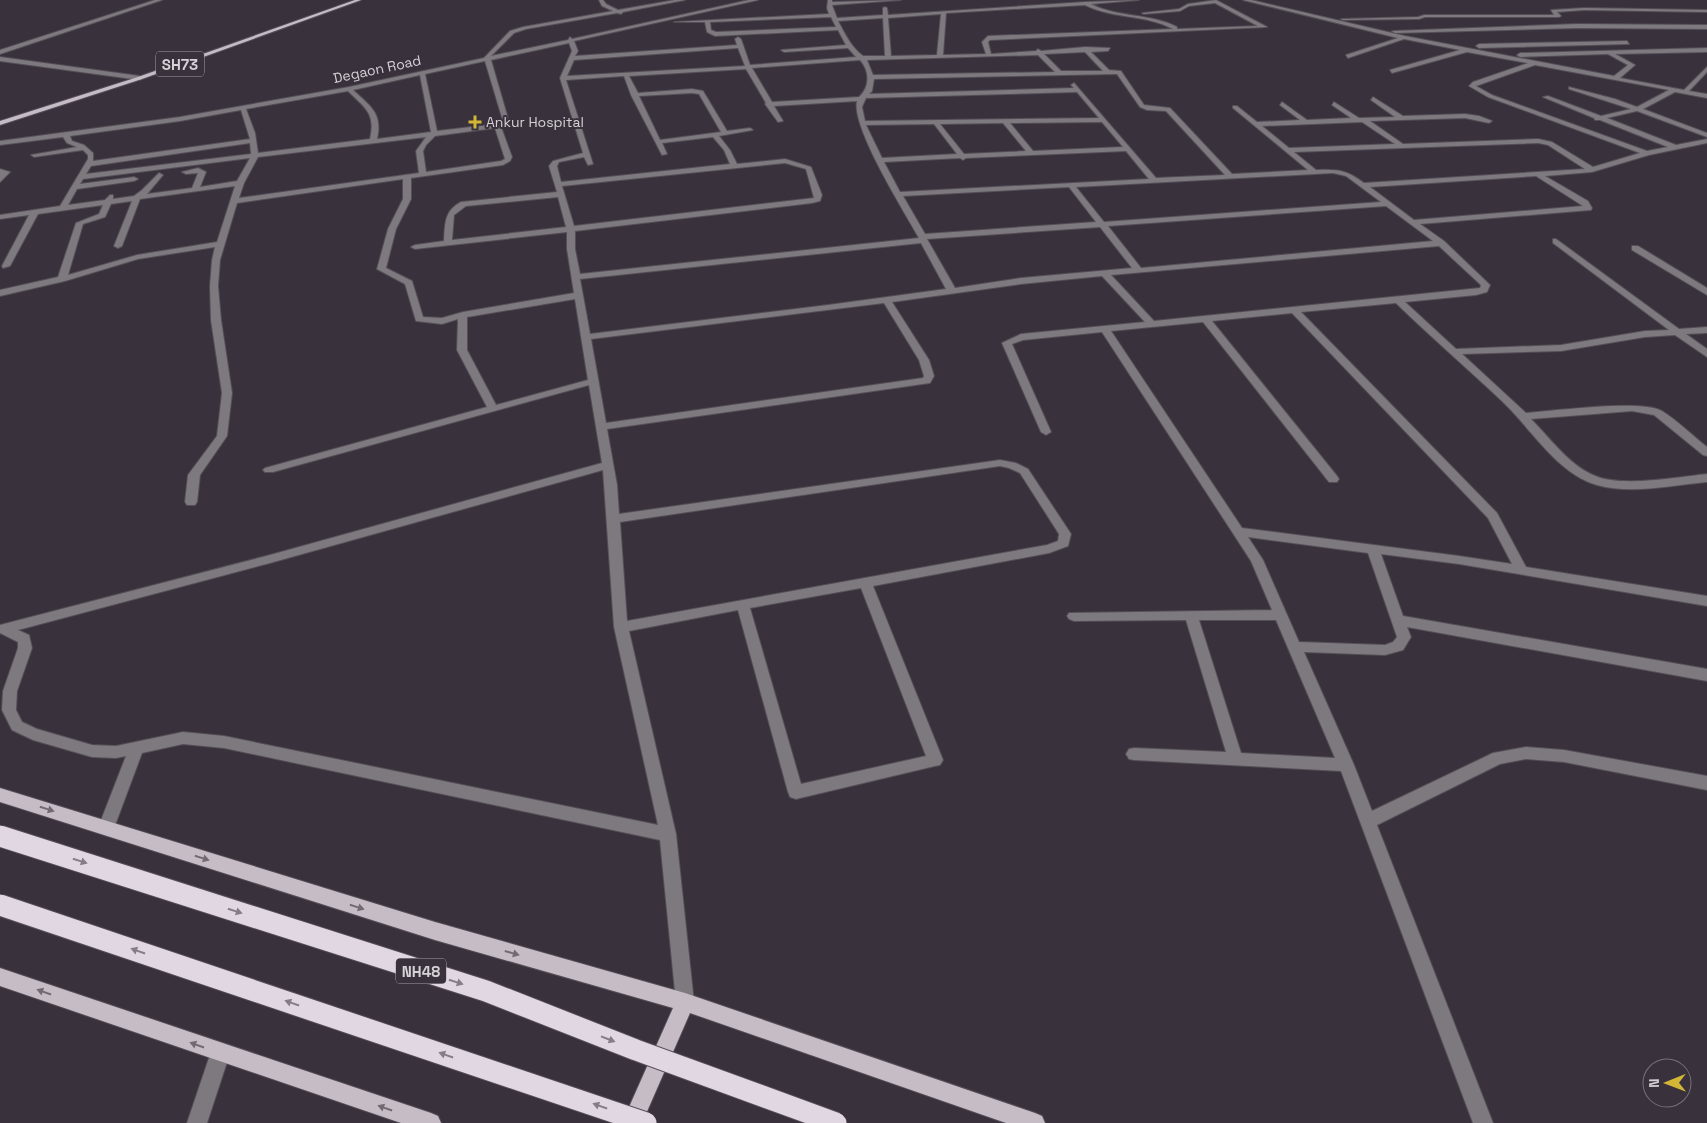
<svg xmlns="http://www.w3.org/2000/svg" width="1707" height="1123" font-family="'Space Grotesk',sans-serif">
<style>
.lines{fill:none;stroke-linecap:round;stroke-linejoin:round}
.minor-casing{stroke:#554e57;stroke-width:2}
.major-casing{stroke:#554e57;stroke-width:2}
.minor{fill:#7d797e;fill-rule:evenodd}
.major{fill:#c5bcc6;fill-rule:evenodd}
.highway-bridge-casing{stroke:#554e57;stroke-width:23;stroke-linecap:butt}
.highway-bridge{stroke:#e1d7e3;stroke-width:21}
.oneway{fill:#716973}
.oneway2{fill:#857c87}
.poi-dot{fill:#d3b635;stroke:#39313b;stroke-width:2}
.labels{text-anchor:middle;dominant-baseline:central;stroke-width:4;stroke-linejoin:round;paint-order:stroke}
.far-street-label{font-size:14px;fill:#d6d1d7;stroke:#39313b}
.far-poi-label{font-size:14px;fill:#d6d1d7;stroke:#39313b;text-anchor:start}
.shield{fill:#39313b;stroke:#a7a1a8;stroke-width:1}
.shield-label{font-size:15px;font-weight:bold;fill:#d6d1d7}
</style>
<rect width="100%" height="100%" fill="#39313b"/>
<g class="lines">
<defs>
<path id="minor" d="M155 0H162L0 54V50Z
M599 0H603L606 4 618 10 675 0H685L623 12 621 14 617 13 526 29 514 33 491 56 568 40 570 37 572 39 749 0H758L574 41 578 51 575 56 737 45 735 39 738 37 741 39 750 65 856 57 848 48 784 52 781 50 846 45 838 30 715 36 707 32 705 22H674L829 14 827 8 828 0H832V2L901 0 832 5 837 18 883 15V8L885 7 887 8 888 15 1085 2 1139 0 1091 4C1118 18 1150 13 1177 27V29L1258 26 1215 3 1189 6 1180 11 1144 14 1142 13 1179 9 1188 4 1216 0 1267 27 990 40 988 42 991 54 1036 51 1038 49 1041 51 1085 47 1110 48 1108 51 1091 52 1109 70 1121 71 1144 105 1170 108 1232 174 1308 170 1233 108V106H1237L1257 122 1300 120 1280 105 1282 102 1307 120 1351 118 1332 105 1334 102 1359 118 1395 117 1371 100 1373 97 1403 116 1465 114 1479 116 1492 121 1489 123 1465 118 1370 121 1403 144 1538 139 1552 142 1593 167 1640 153 1488 97 1469 86 1473 82 1528 63 1467 52 1392 73 1390 70 1460 50 1404 39 1348 58 1346 55 1398 38 1243 0H1251L1405 36 1614 76 1628 65 1608 54 1520 57 1517 55 1520 53 1707 48V52L1615 54 1635 65 1620 78 1684 90 1707 67V72L1689 91 1707 94V98L1675 92 1643 109 1707 133V137L1637 111 1607 118 1676 145 1707 139V143L1649 155 1592 172 1545 176 1588 201 1592 208 1591 210 1420 224 1444 241 1490 285 1487 292 1476 295 1405 302 1456 349 1561 345 1645 331 1669 330 1553 243V239H1556L1679 329 1707 327V333L1686 334 1707 349V357L1675 335 1645 337 1561 351 1462 354 1526 413C1553 411 1642 399 1662 411 1678 421 1693 436 1707 447V456L1703 455 1654 415 1632 411 1531 419C1550 438 1568 464 1593 475 1619 488 1677 477 1707 474V482C1672 485 1631 495 1597 485 1558 474 1532 430 1504 403 1467 368 1432 338 1396 303L1301 312 1497 513 1526 567 1707 596V606L1459 564 1381 554 1403 616 1707 669V681L1407 627 1411 637 1403 650 1385 655 1304 652 1354 765 1372 811 1493 753 1526 747 1564 750 1707 776V790L1564 762 1526 759 1500 764 1377 825 1493 1123H1473L1341 771 1134 760 1129 759 1126 754 1129 749 1134 748 1226 752 1186 620 1074 621 1069 619 1067 616 1069 613 1272 610 1251 561 1102 332 1023 340 1012 344 1051 432 1046 435 1041 432 1002 343 1021 334 1145 322 1102 276 1021 284 892 302 929 360 934 376 930 383 607 429 617 485 619 514 1000 460 1016 463 1028 469 1071 534 1068 546 1049 553 873 586 943 760 940 765 935 766 796 799 790 797 788 792 738 610 629 631 676 834 694 1002 692 1009 685 1011 678 1009 676 1002 660 840 224 748 183 744 142 753 114 828 112 833 106 835 100 833 98 828 126 756 116 758 92 757 33 740 12 730 2 710 3 691 18 648V642L0 633V625L270 555 602 463 589 385 273 472H265L263 470 265 468 487 407 457 350 458 319 442 324 416 321 405 284 377 269 388 229 403 199V179L237 203 220 260 218 286 221 320 232 393 227 436 200 475 197 502 195 505H187L185 502 188 475 217 436 222 393 211 320 210 286 212 260 215 247 138 259 65 281 0 296V290L58 277 76 223 99 214 103 205 38 214 10 266 3 268 2 266 29 215 0 219V215L60 206 88 159V155L83 150 34 157 31 155 77 147 67 143 63 137 0 145V141L180 117 349 87 484 58 510 31 523 27 613 11 602 6ZM1085 5C1113 19 1145 14 1173 29L988 36 982 42 986 54 943 55 946 13ZM941 14 937 55 891 56 888 18ZM831 17 836 27 716 32 711 30 710 22ZM883 18 885 56H863C851 47 845 34 838 21ZM569 43 572 51 560 78 583 153 553 161 549 166 557 192 461 202C444 211 445 224 444 241L415 245 411 247 415 249 567 232V249L574 293 463 312 442 318 423 317 412 281 386 268 396 229 411 199V178L503 165 510 161 512 157 501 127 509 122 491 60ZM738 48 745 66 567 76 574 60ZM1085 52 1103 71H1061L1044 54ZM1038 55 1055 72 873 75 867 60ZM860 60C870 71 870 87 859 97L772 102 752 68ZM485 61 503 121 496 124 437 131 425 74ZM1535 65 1669 90 1637 107 1615 99 1569 87V89L1631 109 1601 116 1548 96 1543 97 1594 118 1595 120H1600L1668 147 1647 151 1492 95 1476 86ZM746 69 766 103 765 104 778 122 783 121 774 106 857 101C851 127 904 211 919 238L580 274 575 249V231L812 203 820 201 822 195 811 167 785 159 737 164 730 150 719 136 753 130 750 128 727 131 703 91 692 89 638 93 629 76ZM1117 74 1140 107 1147 110 1166 111 1225 175 1156 178 1074 83 1071 85 1074 88 869 94 872 91 874 79ZM420 75 431 132 377 139C383 113 370 106 353 90ZM624 76 631 95 662 155 667 154 662 143 713 137 724 150 730 164 561 182 557 166 559 162 584 157 588 165 593 164 566 80ZM348 91C365 108 376 113 370 139L258 153 255 133 246 109ZM1077 92 1099 118 865 121 862 107 866 98ZM692 93 699 94 721 132 660 140 639 96ZM241 110 250 139 93 161V153L84 145 72 141 70 136 180 121ZM1102 122 1123 147 1033 151 1010 123ZM1362 122 1395 144 1289 148 1262 126ZM1003 123 1026 151 964 154 940 124ZM934 124 957 154 882 158 866 125ZM495 128 505 159 501 161 426 172 423 151 426 145 435 136ZM426 137 416 151 419 173 239 198 244 183 258 157ZM250 143 251 154 86 174 91 166ZM1538 143 1548 145 1585 169 1364 183C1347 170 1337 169 1316 170L1294 152ZM1126 151 1149 179 900 192 884 162 960 158 963 160 966 158ZM250 158 237 181 200 187 206 172 198 168 182 172 186 174 198 173 192 188 147 194 163 175 159 173 142 190 134 196 113 199V195H110L105 200 68 205 77 189 134 181 138 179 134 177 80 184 83 179ZM785 163 806 169 814 198 574 226 562 186ZM1333 173 1346 176 1381 202 1104 222 1076 187ZM1536 176 1583 206 1414 220 1370 187ZM235 186 217 242 137 255 68 275 83 224 105 217 111 204 132 201 114 246 118 248 122 246 140 199ZM1069 187 1096 222 925 234 903 196ZM558 197 566 227 452 240 454 215 466 206ZM1386 206 1433 241 1141 268 1108 226ZM1100 227 1132 268 1021 278 955 288 927 239ZM921 243 946 289 828 305 590 334 580 279ZM1439 246 1481 285 1480 288 1154 321 1111 275ZM575 299 588 380 496 405 467 350V317ZM884 303 919 360 924 376 923 378 606 423 591 339ZM1292 313 1488 518 1512 564 1459 556 1242 528 1111 331 1203 322 1329 482H1337L1339 479 1337 476 1212 321ZM1000 466 1009 468 1020 473 1059 534 1058 541 1047 545 627 621 620 522ZM603 470 614 627 658 825 224 736 183 732 116 746 92 745 37 729 22 722 16 710 17 691 32 648 29 635 18 630 270 563ZM1248 537 1368 553 1397 637 1393 642 1385 645 1299 642 1263 560ZM861 588 926 756 801 784 750 608ZM1199 620H1276L1335 758 1241 753Z
M1584 8 1707 10V12L1584 10 1557 12 1561 16 1559 17H1425L1419 19 1343 20 1341 19 1418 17 1424 15H1554L1551 10Z
M1577 24 1707 25V29L1577 28 1395 33 1392 31Z
M1627 41 1629 44 1479 48 1476 46 1479 44Z
M0 57 140 76 143 78 140 80 0 61Z
M0 169 10 172 0 182Z
M1632 246H1638L1707 288V295L1632 250Z
M220 1043 227 1046 230 1053 207 1123H187L213 1046Z"/>
<path id="major" d="M355 0H361L142 79 0 125V121L138 77Z
M0 788 435 922 685 993 1035 1113 1042 1116 1045 1123H1006L690 1013 642 1123H622L673 1008 435 940 0 802Z
M0 968 431 1113 438 1116 441 1123H401L0 986Z"/>
</defs>
<!-- minor casing -->
<use href="#minor" class="minor-casing"/>
<!-- major casing -->
<use href="#major" class="major-casing"/>
<!-- minor -->
<use href="#minor" class="minor"/>
<!-- major -->
<use href="#major" class="major"/>
<defs>
<path id="highway-bridge" d="M0 836 486 991 636 1050 836 1123
M0 905 646 1123"/>
</defs>
<!-- highway-bridge casing -->
<use href="#highway-bridge" class="highway-bridge-casing"/>
<!-- highway-bridge -->
<use href="#highway-bridge" class="highway-bridge"/>
</g>
<!-- one-way arrows -->
<defs><path id="oneway-solid" d="M-6-.8H1V-3.2L6.5 0L1 3.2V.8H-6Z" transform="scale(1.25)"/></defs>
<g class="oneway">
<use href="#oneway-solid" transform="translate(47 809) rotate(17)"/>
<use href="#oneway-solid" transform="translate(202 858) rotate(17)"/>
<use href="#oneway-solid" transform="translate(357 907) rotate(17)"/>
<use href="#oneway-solid" transform="translate(512 953) rotate(16)"/>
<use href="#oneway-solid" transform="translate(44 992) rotate(-161)"/>
<use href="#oneway-solid" transform="translate(197 1045) rotate(-161)"/>
<use href="#oneway-solid" transform="translate(385 1108) rotate(-161)"/>
</g>
<g class="oneway2">
<use href="#oneway-solid" transform="translate(80 861) rotate(18)"/>
<use href="#oneway-solid" transform="translate(235 911) rotate(18)"/>
<use href="#oneway-solid" transform="translate(138 951) rotate(-161)"/>
<use href="#oneway-solid" transform="translate(456 982) rotate(18)"/>
<use href="#oneway-solid" transform="translate(292 1003) rotate(-161)"/>
<use href="#oneway-solid" transform="translate(608 1039) rotate(21)"/>
<use href="#oneway-solid" transform="translate(446 1055) rotate(-161)"/>
<use href="#oneway-solid" transform="translate(600 1106) rotate(-161)"/>
</g>
<!-- markers -->
<path class="poi-dot" d="M472.5 114.5h5v5h5v5h-5v5h-5v-5h-5v-5h5z"/>
<g class="labels">
<!-- far-street labels -->
<g class="far-street-label">
<text transform="translate(377 69) rotate(-12)">Degaon Road</text>
</g>
<!-- far-poi labels -->
<g class="far-poi-label">
<text x="486" y="122">Ankur Hospital</text>
</g>
<!-- shield labels -->
<g class="shield">
<rect x="156" y="51.5" width="48" height="25" rx="4"/>
<rect x="396" y="958.5" width="50" height="25" rx="4"/>
</g>
<g class="shield-label">
<text x="180" y="64">SH73</text>
<text x="421" y="971">NH48</text>
</g>
</g>
<!-- north arrow -->
<g transform="translate(1667 1083) rotate(269)"><circle r="24" fill="#39313b" stroke="#787179"/>
<path d="M0-4L9 19L0 12L-9 19Z" fill="#d3b635"/>
<text y="-8" font-size="14" font-weight="bold" text-anchor="middle" fill="#d6d1d7">N</text>
</g>
</svg>
